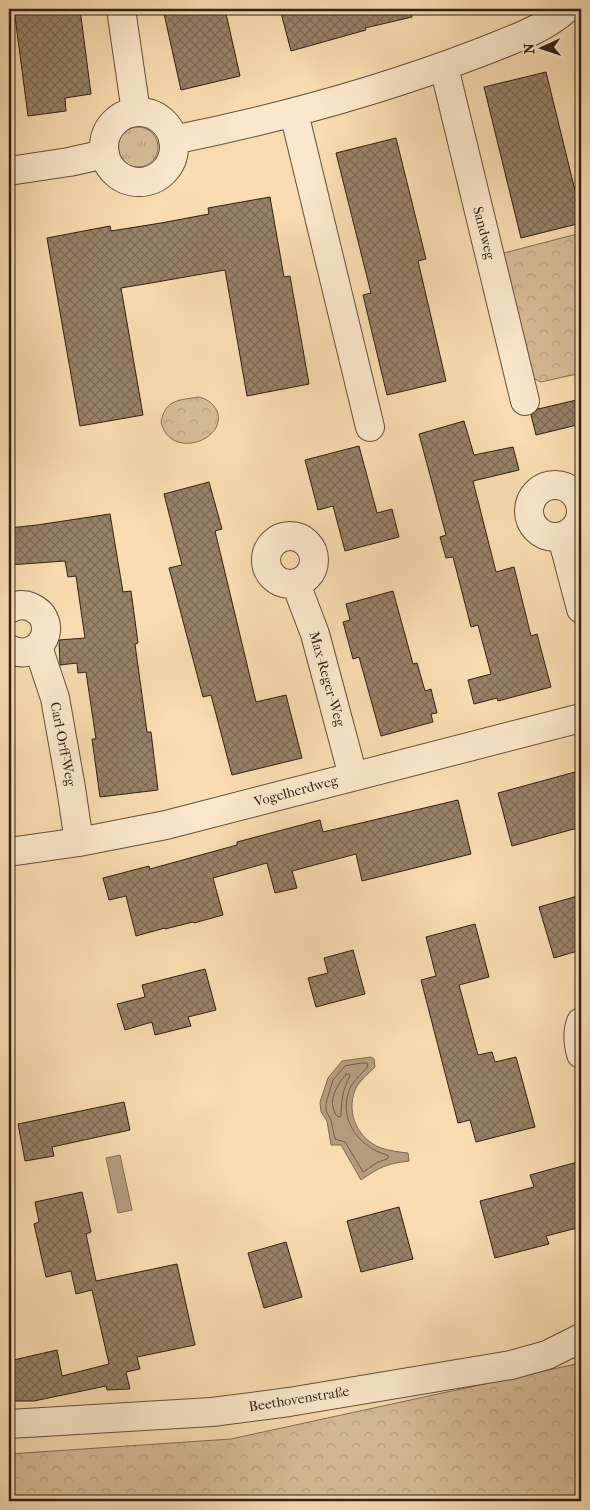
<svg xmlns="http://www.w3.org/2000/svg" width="590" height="1510" font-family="'IM FELL French Canon',serif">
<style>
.grass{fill:url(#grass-tufts);stroke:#826e58}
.forest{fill:url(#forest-crowns);stroke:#826e58}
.water{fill:#b49c7d;stroke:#7e6b55}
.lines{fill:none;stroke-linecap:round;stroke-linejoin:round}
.shore{stroke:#715e4b;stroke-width:1}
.building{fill:url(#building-cross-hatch);stroke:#2e2119}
.minor-casing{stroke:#61503f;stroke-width:30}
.minor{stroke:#fbe8cc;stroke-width:28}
.labels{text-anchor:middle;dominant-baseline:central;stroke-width:4;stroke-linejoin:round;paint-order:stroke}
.street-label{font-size:14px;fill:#2e2119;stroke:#fbe8cc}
</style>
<defs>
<pattern id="grass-tufts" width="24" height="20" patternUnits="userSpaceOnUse" patternTransform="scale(1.25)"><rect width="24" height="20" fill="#d6bc97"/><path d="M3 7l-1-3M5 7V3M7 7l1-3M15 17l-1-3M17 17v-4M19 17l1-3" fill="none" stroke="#b8a182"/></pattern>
<pattern id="forest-crowns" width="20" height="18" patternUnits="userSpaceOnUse" patternTransform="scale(1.25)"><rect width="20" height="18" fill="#d6bc97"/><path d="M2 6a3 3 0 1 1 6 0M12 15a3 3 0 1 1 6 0" fill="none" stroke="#b8a182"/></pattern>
<pattern id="building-cross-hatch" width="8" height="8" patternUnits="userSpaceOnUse" patternTransform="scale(1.25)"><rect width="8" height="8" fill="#988268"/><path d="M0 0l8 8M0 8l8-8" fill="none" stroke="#7c6a55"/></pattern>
</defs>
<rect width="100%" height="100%" fill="#f9dcb1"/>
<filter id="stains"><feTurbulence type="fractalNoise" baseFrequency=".004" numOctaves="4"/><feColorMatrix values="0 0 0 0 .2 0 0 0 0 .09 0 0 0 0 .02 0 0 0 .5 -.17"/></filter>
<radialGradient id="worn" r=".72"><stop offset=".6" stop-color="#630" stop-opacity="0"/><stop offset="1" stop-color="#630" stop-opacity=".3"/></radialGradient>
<!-- grass -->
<path class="grass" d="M118 147a20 20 0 1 1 40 0a20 20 0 1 1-40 0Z"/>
<!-- forest -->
<path class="forest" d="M581 233V373L541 382 529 376 500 254Z
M199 397C207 399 213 403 217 411 228 440 170 461 161 422 165 399 180 400 199 397Z
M581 1361V1501H9V1454L231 1439 576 1364Z"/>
<!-- water -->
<path class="water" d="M371 1057 374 1059 375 1067C368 1074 359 1081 355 1090 346 1114 358 1139 381 1148 390 1151 399 1152 408 1153L409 1161C386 1164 380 1167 361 1180L341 1145H331L327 1121 321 1112 320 1102 328 1078 342 1061Z
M120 1155 132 1210 118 1213 106 1158Z"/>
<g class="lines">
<!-- shore -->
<path class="shore" d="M362 1063H367L368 1066C363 1073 356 1078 351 1086 336 1117 358 1147 387 1155L389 1157 387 1159 378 1162 363 1172 345 1142 335 1139 331 1120 326 1111V1103L333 1080 345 1066Z
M346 1074H349L350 1076C343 1089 341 1101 341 1116L338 1117C326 1104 336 1086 346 1074Z"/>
</g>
<!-- building -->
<path class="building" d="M14 9H80L91 94 65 98 66 111 28 116Z
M163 9H225L240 76 181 90Z
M280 9H411L412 17 365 28 366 30 291 51Z
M546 72 581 215V223L521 238 484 87Z
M396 138 426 259 418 261 446 381 387 395 363 295 371 293 336 153Z
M270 197 284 277 290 276 309 384 247 396 225 270 151 283 121 288 143 415 80 426 47 238 110 226 111 231 161 223 209 214 208 208Z
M581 399V424L536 435 531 415 538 409Z
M464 421 474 455 513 447 519 470 473 481 496 572 514 567 531 636 537 634 551 687 498 701 497 698 474 704 468 680 491 674 478 625 471 627 453 557 446 558 440 537 446 535 419 434Z
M359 446 377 513 392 509 399 537 345 551 333 506 318 510 305 460Z
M209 482 222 529 215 531 256 702 286 695 302 758 232 775 211 695 203 697 169 568 182 565 164 494Z
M110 514 123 592 131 591 138 643 135 644 147 732H151L158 790 100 797 92 739H96L86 672 78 673 77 663 60 665 59 640 85 638 76 576 68 577 65 561 9 565V528L37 525Z
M393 591 413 664 417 663 425 691 431 689 437 713 431 714 433 722 381 736 359 657 353 659 343 622 350 620 346 604Z
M575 772 581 794V827L512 846 498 793Z
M458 800 471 854 362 881 356 854 292 871 297 888 275 893 267 863 213 878 223 915 194 923 193 922 165 929V928L136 936 126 896 109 900 103 878 149 866 150 869 237 845V842L320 820 323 832Z
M581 895V950L554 958 539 907Z
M475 924 489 977 459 985 478 1055 492 1052 495 1062 516 1057 535 1127 476 1142 470 1120 458 1123 421 980 436 976 426 937Z
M353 950 365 994 316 1007 308 978 328 973 324 958Z
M205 969 216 1010 188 1017 191 1026 155 1035 152 1022 125 1030 117 1004 145 997 142 985Z
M124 1102 130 1130 52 1147 54 1156 25 1161 18 1124Z
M581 1161V1227L546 1236 549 1244 495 1258 480 1201 534 1187 530 1175Z
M82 1192 91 1232 86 1234 96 1281 177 1264 195 1345 137 1357 140 1369 126 1372 130 1389 107 1390 106 1386 34 1401H9V1361L57 1350 62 1376 109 1364 92 1290 76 1294 71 1271 46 1277 34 1224 39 1222 35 1202Z
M399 1207 413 1259 361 1272 347 1221Z
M286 1242 302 1297 264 1308 248 1253Z"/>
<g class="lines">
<defs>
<path id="minor" d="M121 9 136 112
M444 67 525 401
M104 147a35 35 0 1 1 70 0a35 35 0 1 1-70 0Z
M294 113 370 427
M173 140C277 119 380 91 479 53 508 41 542 31 566 9
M9 171 69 162 105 154
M529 511a26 26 0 1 1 52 0a26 26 0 1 1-52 0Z
M266 560a24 24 0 1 1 48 0a24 24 0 1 1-48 0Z
M562 537 581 609
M296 584 315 634 353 776
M9 609C16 605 24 604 31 607 61 620 42 665 9 649
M38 647 55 698 71 788 79 842
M9 852 79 842 166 825 581 718
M581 1022C577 1032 578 1043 581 1054
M9 1424 212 1412 289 1402 511 1365 547 1355 581 1338"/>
</defs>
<!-- minor casing -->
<use href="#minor" class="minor-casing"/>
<!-- minor -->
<use href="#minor" class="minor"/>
</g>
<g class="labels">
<!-- street labels -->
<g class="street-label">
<text transform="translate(484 233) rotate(76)">Sandweg</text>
<text transform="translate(327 679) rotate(74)">Max-Reger-Weg</text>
<text transform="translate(63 744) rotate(79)">Carl-Orff-Weg</text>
<text transform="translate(296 791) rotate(-15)">Vogelherdweg</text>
<text transform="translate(299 1399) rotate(-9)">Beethovenstraße</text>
</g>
</g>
<!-- margin -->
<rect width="590" height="1510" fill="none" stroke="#f9dcb1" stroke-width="30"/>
<rect x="10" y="10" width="570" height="1490" fill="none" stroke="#2e2119" stroke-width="2.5"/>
<rect x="15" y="15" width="560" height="1480" fill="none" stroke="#2e2119"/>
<!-- north arrow -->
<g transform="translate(542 48) rotate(267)" stroke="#fbe8cc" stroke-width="4" paint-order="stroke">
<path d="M0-4L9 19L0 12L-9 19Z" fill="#2e2119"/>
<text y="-8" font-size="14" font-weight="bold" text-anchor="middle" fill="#2e2119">N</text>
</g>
<rect width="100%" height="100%" filter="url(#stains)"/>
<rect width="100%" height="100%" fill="url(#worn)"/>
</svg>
